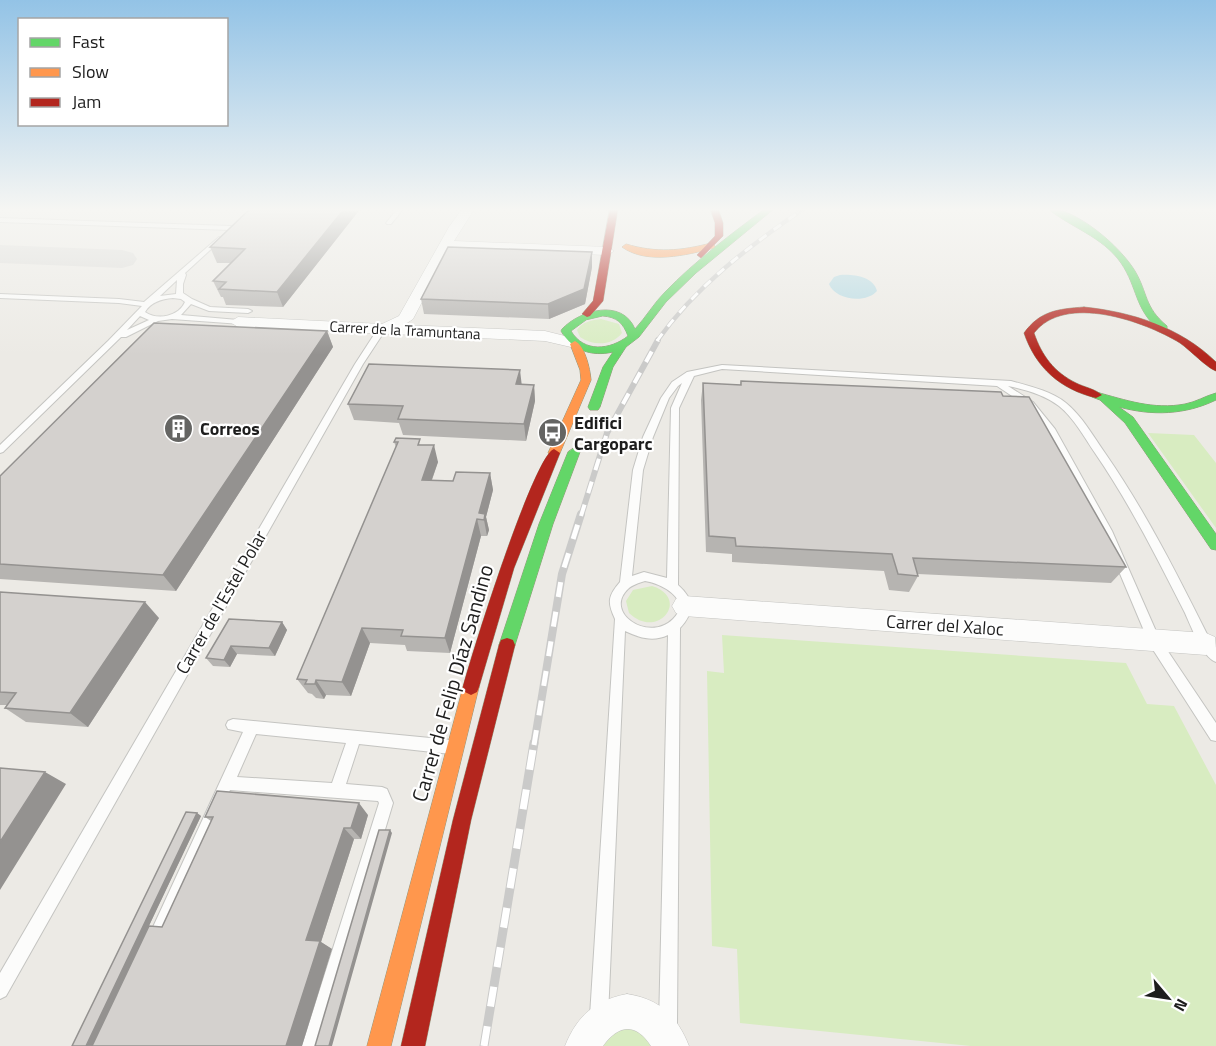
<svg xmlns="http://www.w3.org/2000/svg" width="1216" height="1046" font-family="'Titillium Web',sans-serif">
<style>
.grass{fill:#d8ecc1}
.water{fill:#b5d9e2}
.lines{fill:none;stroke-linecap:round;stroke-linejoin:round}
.taxiway{fill:#dbdad7;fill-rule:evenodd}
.lane-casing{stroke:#c4c4c1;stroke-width:2}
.street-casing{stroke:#c4c4c1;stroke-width:1}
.fast-casing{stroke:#94967c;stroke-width:1}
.slow-casing{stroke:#94967c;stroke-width:1}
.jam-casing{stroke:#94967c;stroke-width:1}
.lane{fill:#fcfcfb;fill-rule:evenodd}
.street{fill:#fcfcfb;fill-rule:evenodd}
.fast{fill:#63d668;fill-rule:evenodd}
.slow{fill:#ff974d;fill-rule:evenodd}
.jam{fill:#b3261e;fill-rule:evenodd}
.rail-far3-casing{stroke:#cacac9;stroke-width:4.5}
.rail-far2-casing{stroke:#cacac9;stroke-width:6}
.rail-far1-casing{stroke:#cacac9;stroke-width:8}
.rail-casing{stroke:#cacac9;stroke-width:9}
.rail-far3{stroke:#fff;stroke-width:3;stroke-dasharray:9;stroke-linecap:butt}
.rail-far2{stroke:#fff;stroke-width:4;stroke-dasharray:12;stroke-linecap:butt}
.rail-far1{stroke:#fff;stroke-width:5;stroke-dasharray:15;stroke-linecap:butt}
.rail{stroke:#fff;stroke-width:7;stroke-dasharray:20;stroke-linecap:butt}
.wall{fill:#b6b4b1}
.shaded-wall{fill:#949290}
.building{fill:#d4d1ce;stroke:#949290;stroke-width:1.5}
.labels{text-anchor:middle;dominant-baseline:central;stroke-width:4.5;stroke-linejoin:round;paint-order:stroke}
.far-street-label{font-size:15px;fill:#1d1d1d;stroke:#fff}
.poi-label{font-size:18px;font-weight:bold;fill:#1d1d1d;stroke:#fff;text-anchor:start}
.street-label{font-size:18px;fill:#1d1d1d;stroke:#fff}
.near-street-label{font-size:21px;fill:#1d1d1d;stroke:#fff}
</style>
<rect width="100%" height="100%" fill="#eceae5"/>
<!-- grass -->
<path class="grass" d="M601 319 619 324 622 333C612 346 593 346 580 337L577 330C582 322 592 320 601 319Z
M1148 433 1194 435 1216 463V528Z
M652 586C691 598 658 641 629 613L626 601 633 590Z
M722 635 1126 663 1147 704 1174 706 1216 785V1046H971L740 1023 737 949 712 946 707 671 724 673Z
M617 1027 639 1028 655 1046H597Z"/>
<!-- water -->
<path class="water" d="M840 275C853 274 873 276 877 291 866 304 835 300 829 284L834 277Z"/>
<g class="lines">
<!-- taxiway -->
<path class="taxiway" d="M0 245 122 250 133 253 137 259 133 265 122 268 0 263Z"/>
<defs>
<path id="lane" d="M398 208H404L391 224H387L386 223Z
M0 218 231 226 234 228 231 230 0 222Z
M219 237 222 239 221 240 185 273 186 275 183 284V293L192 299 210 307 248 309 252 311 248 313 209 311 191 304 181 315 238 320H241V324L172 319 158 321 126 337H121L3 452 0 453V445L108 341 142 306 119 303 0 298V294L119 299 144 302ZM177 280 176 294 160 296ZM173 298 181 299 185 302C179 316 158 321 145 312 151 302 161 299 173 298ZM140 316 149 320 127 330Z
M379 327H385L386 329 363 364 6 996 0 999V973L355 364Z
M722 365 1011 381C1029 386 1051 391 1066 403 1082 416 1093 436 1105 453 1146 512 1178 576 1210 640L1216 648V662C1202 657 1191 626 1185 613 1157 558 1130 504 1095 453 1084 437 1074 418 1059 406 1045 395 1024 389 1008 386L1033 402 1055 429 1112 531 1159 638 1216 723V741L1211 740 1150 645 1102 531 1046 430 1027 406 997 386 722 369 694 376 679 408 678 585C694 599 695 612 680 628L677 1025 674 1031 668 1034 662 1031 659 1025 668 635C653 642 640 638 625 631L608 1016 605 1022 599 1025 593 1022 590 1016 615 619C607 602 608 596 620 582L633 470 643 437 661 398 672 382 687 372ZM682 383 671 408 667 578 644 572 632 576 643 470 653 437 669 398 678 386ZM645 581C661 583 693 600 673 619 649 643 603 613 628 589 632 585 639 583 645 581Z
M233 719 451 740 456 742 458 747 456 752 451 754 359 744 346 784 382 787 387 789 393 803 320 1046H302L379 803 378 801 230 790 161 946 155 948 149 946 147 940 243 732 228 729 226 725 228 721ZM256 734 346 743 332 783 237 777Z"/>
<path id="street" d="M463 208H475L454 241 607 247 614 251 607 255 450 249 413 319 404 325 545 331 577 339 579 342 577 345 571 347 545 341 238 327 230 322 238 317 382 324 399 316 449 227Z
M684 596 1206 633 1215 637 1216 649 1206 655 684 616 676 613 672 606 676 599Z
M627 994C660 999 677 1016 689 1046H651C636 1023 619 1024 603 1046H565C577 1016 595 1000 627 994Z"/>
<path id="fast" d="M766 208H775L696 273 666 302 639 337 626 347 613 367 600 407 598 410H590L588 407 603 367 613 352C591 357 572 350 561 331L562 329C580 310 622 298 635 329 646 317 654 303 665 292 695 261 731 234 766 208ZM603 316C617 317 623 323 628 336 610 350 584 353 571 331L586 320Z
M1047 208C1076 208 1120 246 1135 271 1148 293 1144 307 1167 326V330H1159C1134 308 1138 288 1121 263 1102 236 1071 228 1047 208Z
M1096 392C1126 400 1153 410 1185 404 1196 402 1205 396 1216 393V400C1185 415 1152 416 1119 407L1133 417 1216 534V550L1211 549 1125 423 1100 400 1092 397V393Z
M574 448 580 452 553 524 515 645 513 650 507 652 501 650 499 645 539 524 568 452Z"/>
<path id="slow" d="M711 243 715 246 714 248C687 255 647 265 622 247L626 244C656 253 681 251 711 243Z
M575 341C585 346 590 368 591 380L560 453 554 457 548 453 581 380 580 370 570 344Z
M471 679 477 682 479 687 391 1046H367L463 687 465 682Z"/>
<path id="jam" d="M610 208H618L603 301 590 316 587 317 582 314 593 301Z
M710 208H718L723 223V236L701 258 697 255 715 236V223Z
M1084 307C1132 312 1180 327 1216 362V371C1207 368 1190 350 1180 343 1144 321 1065 293 1034 333 1042 356 1054 372 1076 383 1084 387 1095 389 1102 395L1096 398C1060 389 1036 368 1024 333 1040 311 1057 309 1084 307Z
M554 449 560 453 514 568 479 687 477 692 471 695 465 692 463 687C471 656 534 455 554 449Z
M507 638 513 640 515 645 471 820 425 1046H401L453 820 499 645 501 640Z"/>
</defs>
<!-- lane casing -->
<use href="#lane" class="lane-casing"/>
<!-- street casing -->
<use href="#street" class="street-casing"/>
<!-- fast casing -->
<use href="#fast" class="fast-casing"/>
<!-- slow casing -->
<use href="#slow" class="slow-casing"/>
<!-- jam casing -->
<use href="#jam" class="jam-casing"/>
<!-- lane -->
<use href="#lane" class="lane"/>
<!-- street -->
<use href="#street" class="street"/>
<!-- fast -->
<use href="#fast" class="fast"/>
<!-- slow -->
<use href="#slow" class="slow"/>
<!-- jam -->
<use href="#jam" class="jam"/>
<defs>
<path id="rail-far3" d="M657 341C696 286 749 246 805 208"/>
<path id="rail-far2" d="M581 516 607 433 658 340"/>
<path id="rail-far1" d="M534 745 562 574 581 514"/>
<path id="rail" d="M484 1046 534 743"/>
</defs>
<!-- rail-far3 casing -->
<use href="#rail-far3" class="rail-far3-casing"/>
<!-- rail-far2 casing -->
<use href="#rail-far2" class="rail-far2-casing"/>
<!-- rail-far1 casing -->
<use href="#rail-far1" class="rail-far1-casing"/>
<!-- rail casing -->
<use href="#rail" class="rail-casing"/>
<!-- rail-far3 -->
<use href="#rail-far3" class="rail-far3"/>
<!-- rail-far2 -->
<use href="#rail-far2" class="rail-far2"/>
<!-- rail-far1 -->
<use href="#rail-far1" class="rail-far1"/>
<!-- rail -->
<use href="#rail" class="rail"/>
</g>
<!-- wall -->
<path class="wall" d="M251 208H361L283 307 226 305 223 297H221L213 281 231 263H217L210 247Z
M592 267 585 304 549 319 424 314 421 299Z
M327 331 333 347 176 591 0 579V476Z
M741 381 1003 396 1126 567 1111 583 918 574V576L909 592 889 590 884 571 732 562V554L706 552 701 400 703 383 740 385Z
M522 384 534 385 535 401 526 441 403 435 399 423 354 420 348 404Z
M394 442 422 445 438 462 432 480 453 481 490 473 493 490 486 517 489 530 487 536H481L450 653 407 651 405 645 370 643 351 696 326 695 324 699 316 698 312 694 308 693 297 679 396 447Z
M0 592 159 618 88 727 26 722 5 708 7 705H0Z
M282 622 287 630 275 656 237 654 230 667 213 666 206 658Z
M197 813 201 816 109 1010 162 927 211 821 205 817 368 815 361 839H354L321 942 332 949 72 1046Z"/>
<!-- shaded-wall -->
<path class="shaded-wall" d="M345 208H361L283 307 277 292Z
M592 252V267L585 304 549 319 548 304Z
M327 331 333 347 176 591 163 575Z
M520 370 522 387 516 384Z
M534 385 535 401 526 441 524 424Z
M434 445 438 462 426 496 422 480Z
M490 473 493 490 486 517 489 530 487 536 484 520 479 513Z
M477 519 481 536 450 653 445 638Z
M145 602 159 618 88 727 70 713Z
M282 622 287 630 275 656 269 648Z
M362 628 370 643 351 696 342 682Z
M231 646 237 654 230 667 224 660Z
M316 680 326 695 324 699 315 684Z
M45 772 66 784 0 890V842Z
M359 803 368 815 361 839 351 828Z
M197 813 201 816 92 1046H86Z
M344 828 354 839 321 942 332 949 302 1046H286L306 940Z
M390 830 392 833 332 1046H329Z"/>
<!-- building -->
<path class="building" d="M251 208H345L277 292 219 289 226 282 213 281 245 249 210 247Z
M448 247 592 252 584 289 548 304 421 299Z
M154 323 327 331 163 575 0 564V476Z
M369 364 520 370 516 384 534 385 524 424 398 419 403 406 348 404Z
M741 381 1001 392 1003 396 1029 397 1126 567 913 558 918 576 898 574 892 554 736 546 735 538 709 536 703 383 741 385Z
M396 438 420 439 418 445H434L422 480 453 481 456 472 490 473 479 513 485 514 484 520 477 519 445 638 401 636 403 630 362 628 342 682 316 680 315 684H305L307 680 297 679 398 442H394Z
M0 592 145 602 70 713 5 708 16 693 0 692Z
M229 619 282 622 269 648 231 646 224 660 206 658Z
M0 768 45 772 0 842Z
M217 791 359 803 351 828H344L306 940 320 941 286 1046H92L149 926 162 927 213 817H205Z
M186 812 197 813 86 1046H72Z
M379 830H390L329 1046H315Z"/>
<!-- sky -->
<linearGradient id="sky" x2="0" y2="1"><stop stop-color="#93c3e6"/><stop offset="0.59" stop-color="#f6f6f3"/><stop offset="1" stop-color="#f6f6f3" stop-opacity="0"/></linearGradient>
<rect width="1216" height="355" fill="url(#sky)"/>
<!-- icons -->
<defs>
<symbol id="building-disc" viewBox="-11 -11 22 22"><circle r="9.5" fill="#656563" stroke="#fff"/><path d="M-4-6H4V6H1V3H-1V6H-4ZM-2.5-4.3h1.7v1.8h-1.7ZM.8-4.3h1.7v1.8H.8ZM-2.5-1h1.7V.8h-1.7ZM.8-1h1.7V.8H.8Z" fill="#fff"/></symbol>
<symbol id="bus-disc" viewBox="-11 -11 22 22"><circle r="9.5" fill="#656563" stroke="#fff"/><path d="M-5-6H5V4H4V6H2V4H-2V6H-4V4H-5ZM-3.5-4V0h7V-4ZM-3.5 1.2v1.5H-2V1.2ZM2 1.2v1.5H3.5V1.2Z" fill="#fff"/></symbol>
</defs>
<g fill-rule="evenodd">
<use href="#building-disc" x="162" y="412" width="33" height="33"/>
<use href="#bus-disc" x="536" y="416" width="33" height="33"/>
</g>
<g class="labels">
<!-- far-street labels -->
<g class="far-street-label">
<text transform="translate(405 330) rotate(3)">Carrer de la Tramuntana</text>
</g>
<!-- poi labels -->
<g class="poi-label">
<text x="574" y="422">Edifici<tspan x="574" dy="21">Cargoparc</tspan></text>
<text x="200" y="428">Correos</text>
</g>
<!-- street labels -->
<g class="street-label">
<text transform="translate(221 602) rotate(-60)">Carrer de l'Estel Polar</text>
<text transform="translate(945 625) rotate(4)">Carrer del Xaloc</text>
</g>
<!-- near-street labels -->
<g class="near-street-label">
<text transform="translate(452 683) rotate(-74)">Carrer de Felip Díaz Sandino</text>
</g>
</g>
<!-- legend -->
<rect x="18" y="18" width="210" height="108" fill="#ffffff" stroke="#a5a5a5" stroke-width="1.5"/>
<rect x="30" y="38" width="30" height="9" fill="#63d668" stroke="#a5a5a5" stroke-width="1.5"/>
<text x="72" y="48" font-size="18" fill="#1d1d1d">Fast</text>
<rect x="30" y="68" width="30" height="9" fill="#ff974d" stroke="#a5a5a5" stroke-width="1.5"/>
<text x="72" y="78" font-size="18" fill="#1d1d1d">Slow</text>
<rect x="30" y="98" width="30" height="9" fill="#b3261e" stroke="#a5a5a5" stroke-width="1.5"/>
<text x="72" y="108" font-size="18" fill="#1d1d1d">Jam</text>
<!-- north arrow -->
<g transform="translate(1168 998) rotate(119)" stroke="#ffffff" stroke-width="4.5" paint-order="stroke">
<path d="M0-4.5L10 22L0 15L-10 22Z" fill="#1d1d1d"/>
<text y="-9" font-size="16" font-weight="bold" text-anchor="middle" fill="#1d1d1d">N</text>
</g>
</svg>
